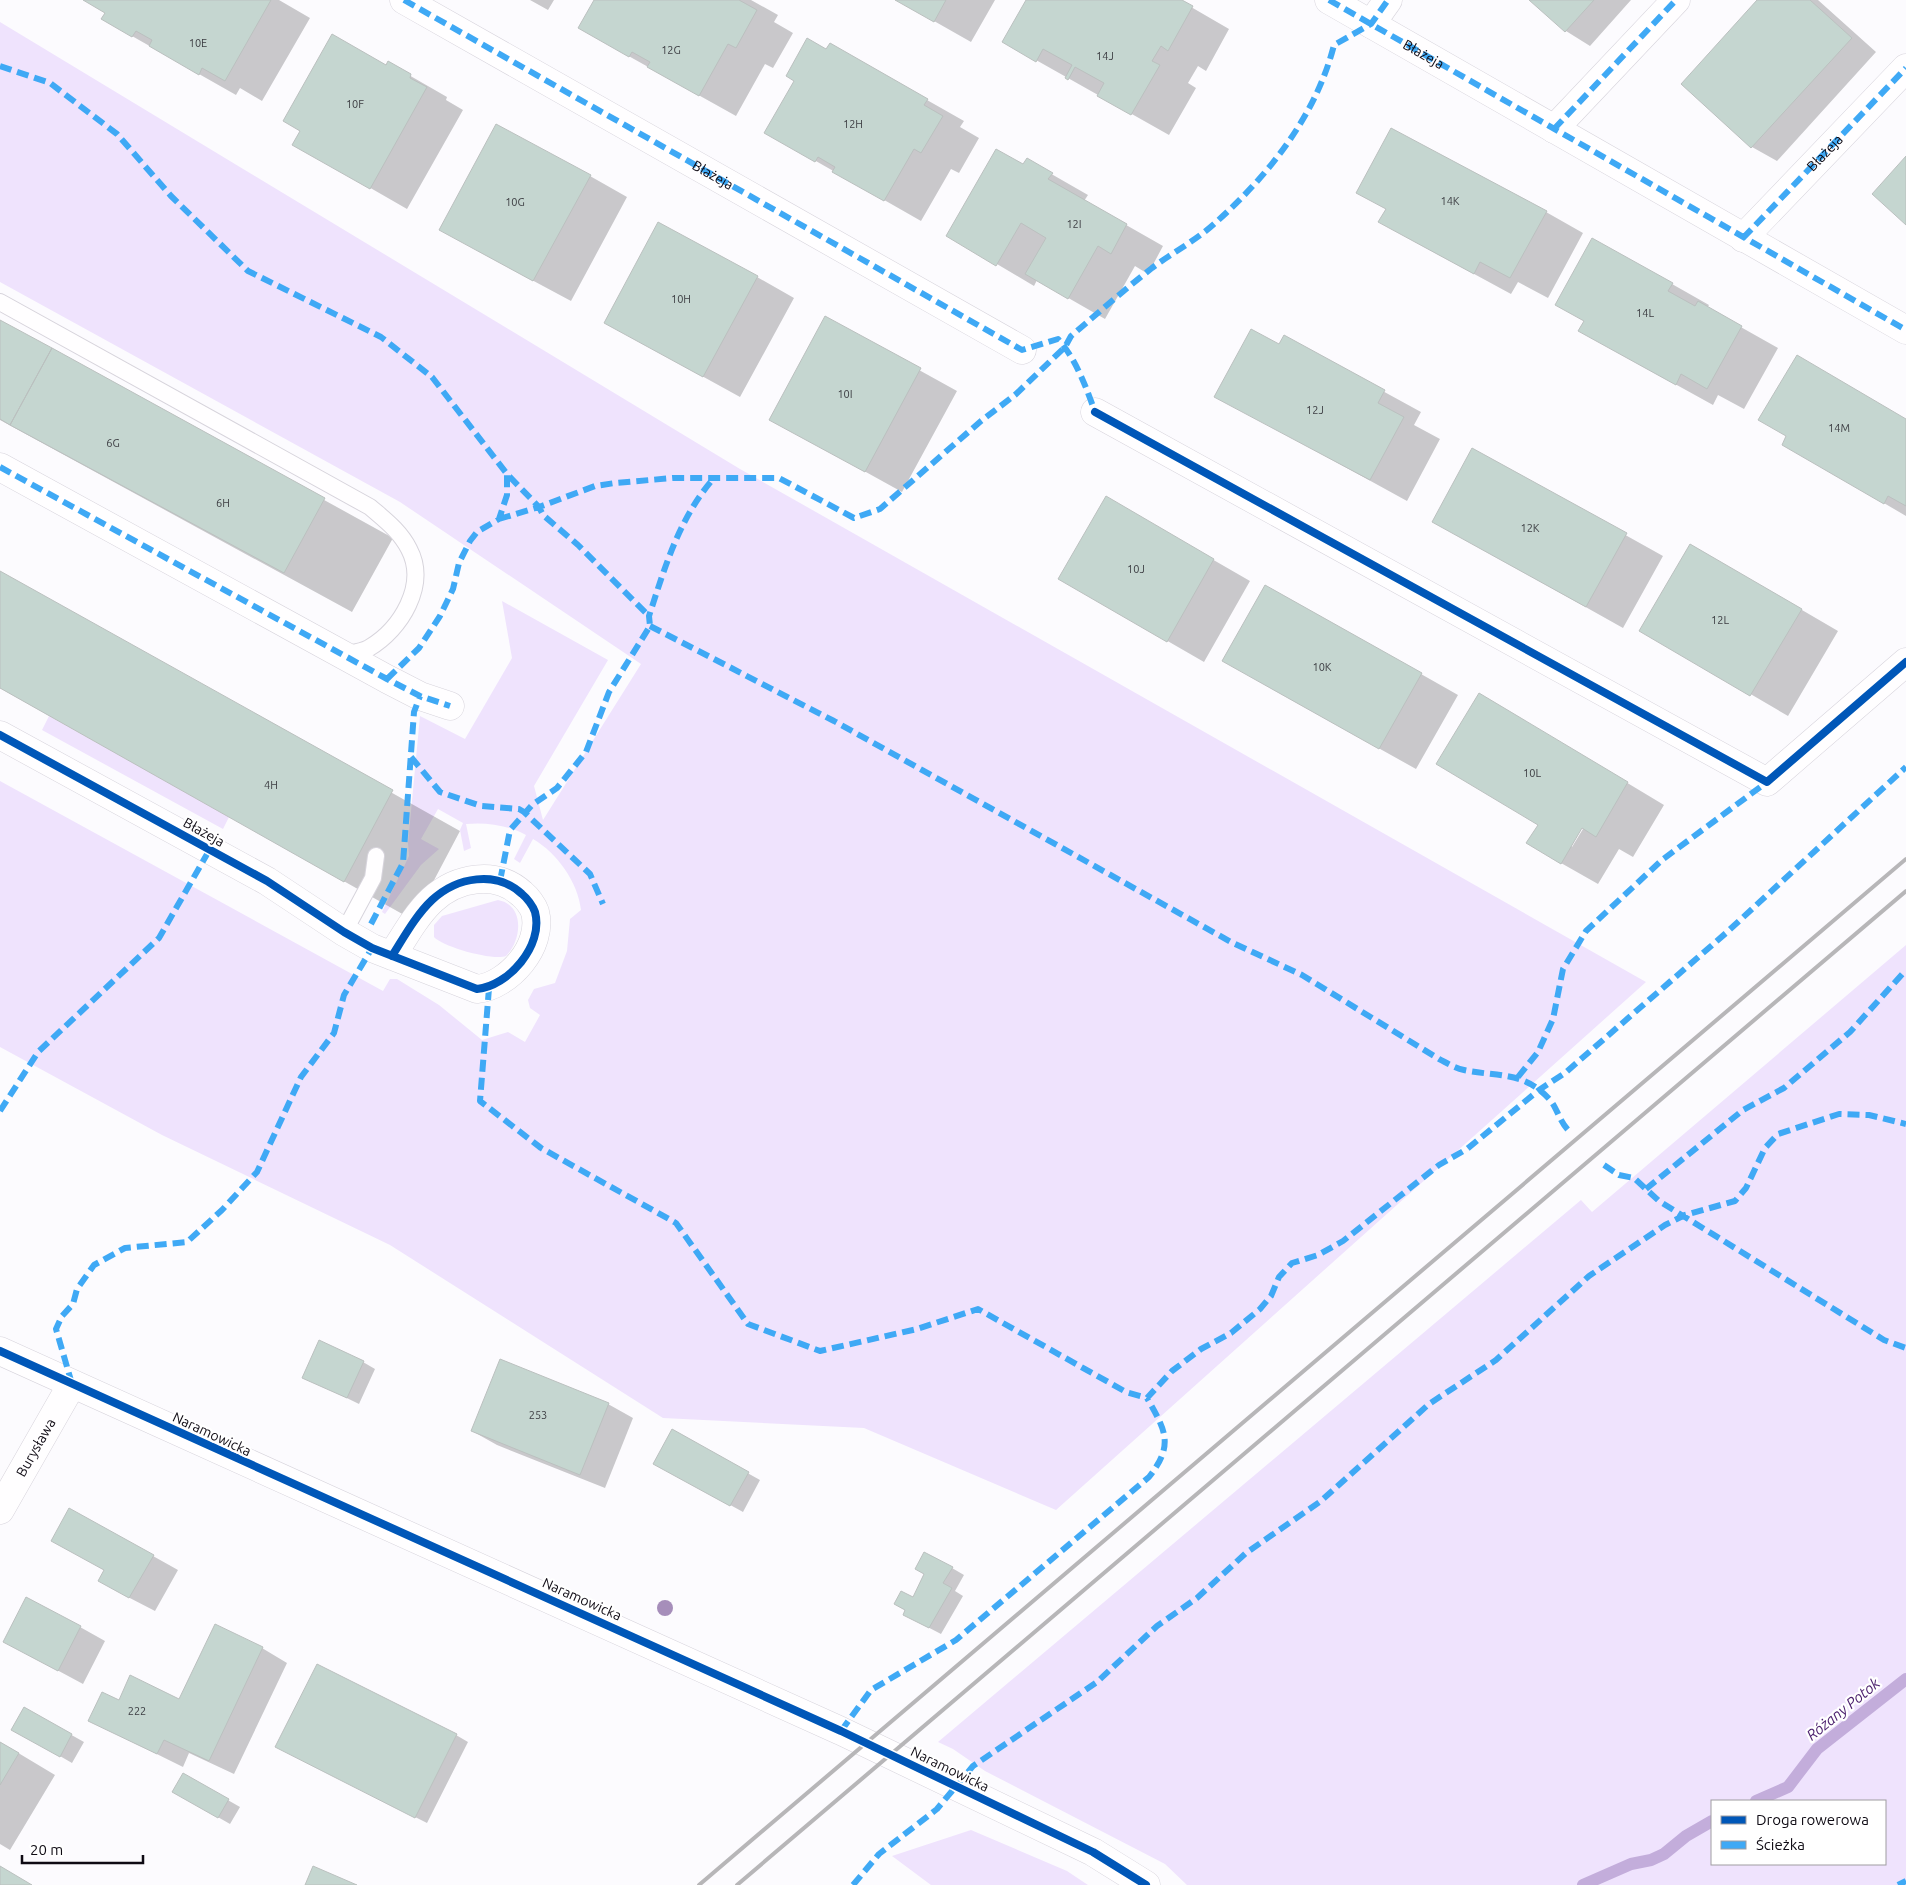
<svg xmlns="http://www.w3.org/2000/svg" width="1906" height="1885" font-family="Ubuntu,sans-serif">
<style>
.green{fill:#efe3fd;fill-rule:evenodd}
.shadow{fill:#0003;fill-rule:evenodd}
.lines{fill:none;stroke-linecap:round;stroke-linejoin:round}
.stream{stroke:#c3addb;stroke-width:12}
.building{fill:#c5d6d0;stroke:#bbc0bf}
.service-casing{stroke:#d7d4dc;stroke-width:18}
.minor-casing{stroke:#d7d4dc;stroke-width:29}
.tertiary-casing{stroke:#d7d4dc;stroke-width:29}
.service{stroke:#fffeff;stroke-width:16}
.minor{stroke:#fffeff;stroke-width:28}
.tertiary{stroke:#fffeff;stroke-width:28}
.rail{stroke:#b7b6b8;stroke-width:4}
.quiet{stroke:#3fa9f5;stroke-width:6;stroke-dasharray:12 6;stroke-linecap:butt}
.cycleway-casing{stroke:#fff;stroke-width:11}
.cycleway{stroke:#0057b8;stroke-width:8}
.tree{fill:#a68eba}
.labels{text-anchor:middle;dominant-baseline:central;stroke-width:4.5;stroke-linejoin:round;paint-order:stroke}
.number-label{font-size:11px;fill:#3c3d42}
.street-label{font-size:14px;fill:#0e0a13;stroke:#fff}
.water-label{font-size:15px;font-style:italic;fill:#4c216e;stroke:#fff}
</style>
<rect width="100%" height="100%" fill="#fcfbfe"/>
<!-- green -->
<path class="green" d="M0 22 740 469 1646 982 1056 1510 864 1428 663 1418 390 1245 162 1135 0 1047V781L383 991 390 979H397L439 1005 482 1040 508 1032 525 1042 540 1015 530 1008 528 1000 534 989 555 983 567 951 570 919 581 910C578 882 557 853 533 839L520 863 514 859 526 835C508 825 486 822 466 824L471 848 464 851 460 830 463 823 438 809 421 839 439 849 421 865 385 914 382 912 409 856 408 843 420 716 465 739 512 658 502 601 608 660 534 786 543 820 641 664 400 502 0 282Z
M49 716 229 817 223 829 42 730Z
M498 900C525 905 522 940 506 956 493 961 443 947 434 937V925L442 916Z
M1906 945V1885H1187L1165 1864 985 1771 953 1749 938 1742 1581 1200 1592 1212ZM1712 1801H1885V1864H1712Z
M971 1830 1067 1871 1088 1885H931L892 1856Z"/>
<!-- shadow -->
<path class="shadow" d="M85 0H279L310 18 262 101 240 88 236 95 139 40 102 19 107 13Z
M530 0H554L548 10Z
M595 0H751L778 15 774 22 793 33 773 68 765 64 736 116 616 49Z
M897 0H995L971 42Z
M1027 0H1179L1229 29 1206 71 1198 66 1188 83 1196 88 1169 135 1004 42Z
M1531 0H1631L1590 46 1566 31Z
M1759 0H1818L1876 52 1777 161 1752 147 1683 84Z
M388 63 447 97 446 100 463 110 407 209 294 144Z
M927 100 964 121 960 127 979 138 959 173 951 169 921 221 765 132Z
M1027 160 1088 195 1084 201 1163 246 1148 274 1135 266 1105 319 1037 280 1034 286 948 235 1024 166Z
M590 176 627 197 571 301 478 251Z
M1387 209 1546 212 1583 233 1548 298 1518 282 1511 294 1417 243 1380 222Z
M757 277 794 298 740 397 642 343Z
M1672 284 1709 305 1707 308 1778 348 1744 409 1718 395 1713 405 1617 352 1586 321Z
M825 318 957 391 902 492 808 440Z
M0 321 393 538 352 612 0 420Z
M1284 337 1421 412 1414 425 1440 439 1407 501 1216 396 1280 345Z
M1906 420V516L1783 444Z
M1473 450 1663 556 1623 628 1434 522Z
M1106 498 1250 581 1204 662 1060 579Z
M1691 545 1838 631 1788 716 1641 630Z
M0 573 460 831 413 920 0 688Z
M1421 674 1458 695 1416 769 1260 682Z
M1516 716 1664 805 1633 857 1619 849 1598 884 1561 863 1539 824ZM1584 822 1586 824 1572 847 1571 845Z
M363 1362 375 1369 359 1404 314 1382Z
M608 1404 633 1418 605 1488 497 1445 472 1431Z
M672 1431 760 1480 743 1512 654 1463Z
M153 1556 178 1570 155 1611 124 1595Z
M952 1568 964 1575 955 1591 963 1596 941 1634 916 1621Z
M80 1627 105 1641 83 1684 29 1655Z
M262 1648 287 1663 234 1774 189 1753 183 1767 90 1721 119 1701 180 1700Z
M25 1709 84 1742 72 1763 13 1729Z
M456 1735 468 1742 427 1823 288 1753Z
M0 1742 55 1775 10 1850 0 1844Z
M184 1775 240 1807 230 1824 174 1792Z"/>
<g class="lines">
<!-- stream -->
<path class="stream" d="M1756 1801 1788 1787 1817 1749 1906 1679
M1583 1885 1631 1864 1651 1860 1664 1854 1686 1836 1712 1821"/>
</g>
<!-- building -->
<path class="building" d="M83 0H271L225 81 202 68 199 75 149 46 152 40 136 31 132 37 101 19 105 13Z
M594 0H739L757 10 736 48 728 44 699 96 647 67 650 62 632 52 629 57 578 28Z
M895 0H946L934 22Z
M1026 0H1182L1193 6 1168 51 1161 46 1152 61 1160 65 1131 115 1097 96 1104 83 1075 67 1068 80 1065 78 1072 65 1043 49 1036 62 1002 42Z
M1529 0H1594L1565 32Z
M1757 0H1810L1852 38 1751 148 1681 84Z
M332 34 386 65 388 61 411 74 410 78 427 87 370 189 292 145 300 131 283 121Z
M807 38 826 49 830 43 928 99 924 105 943 116 921 153 914 149 884 201 832 172 835 167 818 157 815 162 764 133 794 81 786 76Z
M496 124 591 175 533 281 439 230Z
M1391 128 1547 211 1510 278 1480 262 1474 274 1378 222 1386 209 1356 193Z
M996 149 1023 164 1027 158 1053 173 1048 179 1127 224 1111 254 1098 246 1068 299 1025 274 1046 238 1021 223 996 266 946 236Z
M1906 156V225L1872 194Z
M658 222 758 276 703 377 604 323Z
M1592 238 1673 283 1668 291 1695 306 1698 301 1742 326 1707 389 1681 374 1676 385 1578 331 1584 321 1555 305Z
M825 316 921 368 865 472 769 420Z
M0 320 52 348 10 425 0 419Z
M1251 329 1279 344 1284 335 1385 390 1378 403 1404 417 1370 480 1214 397Z
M52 348 325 498 284 573 10 425Z
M1797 355 1906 419V506L1888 496 1884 504 1782 445 1786 436 1758 420Z
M1472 448 1627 533 1586 607 1432 522Z
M1106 496 1214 559 1167 642 1058 579Z
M1690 544 1802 609 1750 696 1639 631Z
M0 571 393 790 344 882 0 688Z
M1265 585 1422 673 1379 749 1222 661Z
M1479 693 1628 782 1596 837 1582 828 1561 864 1526 843 1538 825 1436 764Z
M319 1340 364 1361 347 1398 302 1378Z
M500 1359 609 1403 580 1475 471 1431Z
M672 1429 749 1472 730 1506 653 1464Z
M69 1508 154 1555 129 1598 98 1581 104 1570 51 1541Z
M924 1552 953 1567 943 1583 952 1588 929 1628 903 1615 905 1610 894 1604 901 1591 913 1597 924 1574 915 1569Z
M26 1597 81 1626 58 1671 3 1642Z
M215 1624 263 1647 209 1761 164 1740 157 1754 88 1721 102 1692 119 1700 130 1675 179 1699Z
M317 1664 457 1734 415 1818 275 1747Z
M24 1707 72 1734 60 1757 11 1730Z
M0 1742 19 1753 0 1785Z
M183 1773 229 1799 218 1818 172 1792Z
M0 1866 32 1885H0Z
M313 1866 357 1885H305Z"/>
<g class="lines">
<defs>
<path id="service" d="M0 302 370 507C385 520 400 531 409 549 428 585 401 629 369 648 362 652 352 653 343 655
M344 932 373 878 376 856"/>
<g id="minor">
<path id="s1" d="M404 0 1022 350"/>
<path id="s2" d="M1329 0 1906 330"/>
<path d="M1371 24 1388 0"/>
<path d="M1554 129 1676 0"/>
<path id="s3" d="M1743 238 1906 68"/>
<path d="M1095 412 1767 782 1906 662"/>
<path d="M0 467 387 679 420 696 450 706"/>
<path d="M0 735 267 881 344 932 372 948 477 989C508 986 544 946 535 912 533 906 527 898 522 894 496 870 457 877 432 900 416 915 404 937 392 956"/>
<path id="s4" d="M0 1510 72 1384"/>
</g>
<path id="tertiary" d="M0 1351 841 1731 1093 1852 1146 1885"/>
</defs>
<!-- service casing -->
<use href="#service" class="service-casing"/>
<!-- minor casing -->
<use href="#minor" class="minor-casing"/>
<!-- tertiary casing -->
<use href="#tertiary" class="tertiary-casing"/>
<!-- service -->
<use href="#service" class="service"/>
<!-- minor -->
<use href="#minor" class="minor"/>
<!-- tertiary -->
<use href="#tertiary" class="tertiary"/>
<!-- rail -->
<path class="rail" d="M699 1885 1906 859
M737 1885 1906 891"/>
<!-- quiet -->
<path class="quiet" d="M404 0 1022 350 1058 339C1076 359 1086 387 1095 412L1099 415
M1329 0 1906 330
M0 66 50 83 117 134 171 196 248 271 381 337 432 377 507 474 539 507 595 486 615 483 673 478H779L854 518 880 509 981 421 1015 395 1065 347 1071 336C1098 313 1124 290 1152 268 1172 253 1195 241 1214 224 1268 176 1316 116 1334 45L1371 24 1388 0
M1554 129 1676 0
M1743 238 1906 68
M0 467 387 679 420 696 450 706
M499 519 539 507 543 515 578 545 649 616
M650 626 834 721 1231 942 1302 975 1439 1059C1447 1063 1455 1068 1464 1070 1497 1077 1525 1071 1550 1100 1557 1108 1559 1120 1568 1130
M387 679 419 648 440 616 453 589 459 563 470 541 477 532 499 519 507 495V474
M411 757 440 792 481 806 519 809 524 812 590 874 603 904
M500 881 510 830 532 805 557 788 586 752 609 692 650 626 649 616C665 567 679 518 714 478
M371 924 403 863 414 712 420 696
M489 988 480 1101 541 1148 676 1223 748 1324 820 1351 917 1329 978 1309 1126 1392 1147 1398 1172 1371 1201 1349 1231 1333 1260 1309 1271 1296 1279 1277 1292 1263 1318 1255 1343 1241 1439 1165 1467 1149 1539 1090 1565 1073 1726 933 1906 767
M1518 1077 1538 1052 1553 1019 1563 969 1586 931 1662 860 1767 782
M0 1111 38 1052 159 938 210 849
M1604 1165 1619 1175 1634 1178 1659 1201 1884 1340 1906 1348
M1646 1189 1743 1110 1784 1088 1850 1032 1906 970
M72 1384 56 1329 62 1316 73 1304 77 1289 94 1265 125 1248 187 1242 222 1210 257 1172 301 1077 334 1033 344 995 372 948
M841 1731 871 1690 956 1640 1149 1477C1174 1445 1166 1431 1147 1398
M853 1885 879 1854 937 1809 973 1766 1097 1682 1157 1626 1197 1598 1246 1553 1321 1501 1429 1404 1496 1360 1589 1276 1665 1225 1685 1215 1735 1201 1746 1188 1765 1148 1778 1134 1839 1114 1869 1115 1906 1124
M1898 1885 1906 1881"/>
<defs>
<path id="cycleway" d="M1095 412 1767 782 1906 662
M0 735 267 881 344 932 372 948 477 989C508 986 544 946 535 912 533 906 527 898 522 894 496 870 457 877 432 900 416 915 404 937 392 956
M0 1351 841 1731 1093 1852 1146 1885"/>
</defs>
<!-- cycleway casing -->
<use href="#cycleway" class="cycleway-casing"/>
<!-- cycleway -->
<use href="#cycleway" class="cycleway"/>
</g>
<!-- trees -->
<circle class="tree" cx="665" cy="1608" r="8"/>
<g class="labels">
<!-- number labels -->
<g class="number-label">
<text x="198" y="43">10E</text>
<text x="671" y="50">12G</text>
<text x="1105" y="56">14J</text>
<text x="355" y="104">10F</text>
<text x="853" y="124">12H</text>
<text x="1450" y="201">14K</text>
<text x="515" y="202">10G</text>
<text x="1074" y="224">12I</text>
<text x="681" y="299">10H</text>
<text x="1645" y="313">14L</text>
<text x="845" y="394">10I</text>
<text x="1315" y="410">12J</text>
<text x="1839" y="428">14M</text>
<text x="113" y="443">6G</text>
<text x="223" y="503">6H</text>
<text x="1530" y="528">12K</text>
<text x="1136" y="569">10J</text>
<text x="1720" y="620">12L</text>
<text x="1322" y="667">10K</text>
<text x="1532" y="773">10L</text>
<text x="271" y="785">4H</text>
<text x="538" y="1415">253</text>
<text x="137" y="1711">222</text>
</g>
<!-- street labels -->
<g class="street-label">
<text stroke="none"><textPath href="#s2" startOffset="109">Błażeja</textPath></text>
<text stroke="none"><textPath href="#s3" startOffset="118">Błażeja</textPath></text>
<text stroke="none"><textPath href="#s1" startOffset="355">Błażeja</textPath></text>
<text transform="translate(204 832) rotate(29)">Błażeja</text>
<text transform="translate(212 1434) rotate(25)">Naramowicka</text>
<text stroke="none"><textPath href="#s4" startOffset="72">Burysława</textPath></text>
<text transform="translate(582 1599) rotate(24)">Naramowicka</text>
<text transform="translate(950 1769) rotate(26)">Naramowicka</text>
</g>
<!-- water labels -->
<g class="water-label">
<text transform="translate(1843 1709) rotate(-39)">Różany Potok</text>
</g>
</g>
<!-- legend -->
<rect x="1711" y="1800" width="175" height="65" fill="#ffffff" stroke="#9f9da1"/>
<rect x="1721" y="1816" width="25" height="8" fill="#0057b8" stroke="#9f9da1"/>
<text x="1756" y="1825" font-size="15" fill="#0e0a13">Droga rowerowa</text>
<rect x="1721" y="1841" width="25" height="8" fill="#3fa9f5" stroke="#9f9da1"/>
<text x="1756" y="1850" font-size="15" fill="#0e0a13">Ścieżka</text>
<!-- scale -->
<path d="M22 1855v8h121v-8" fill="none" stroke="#0e0a13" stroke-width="2.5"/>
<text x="30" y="1855" font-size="15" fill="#0e0a13" stroke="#ffffff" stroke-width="4" paint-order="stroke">20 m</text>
</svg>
